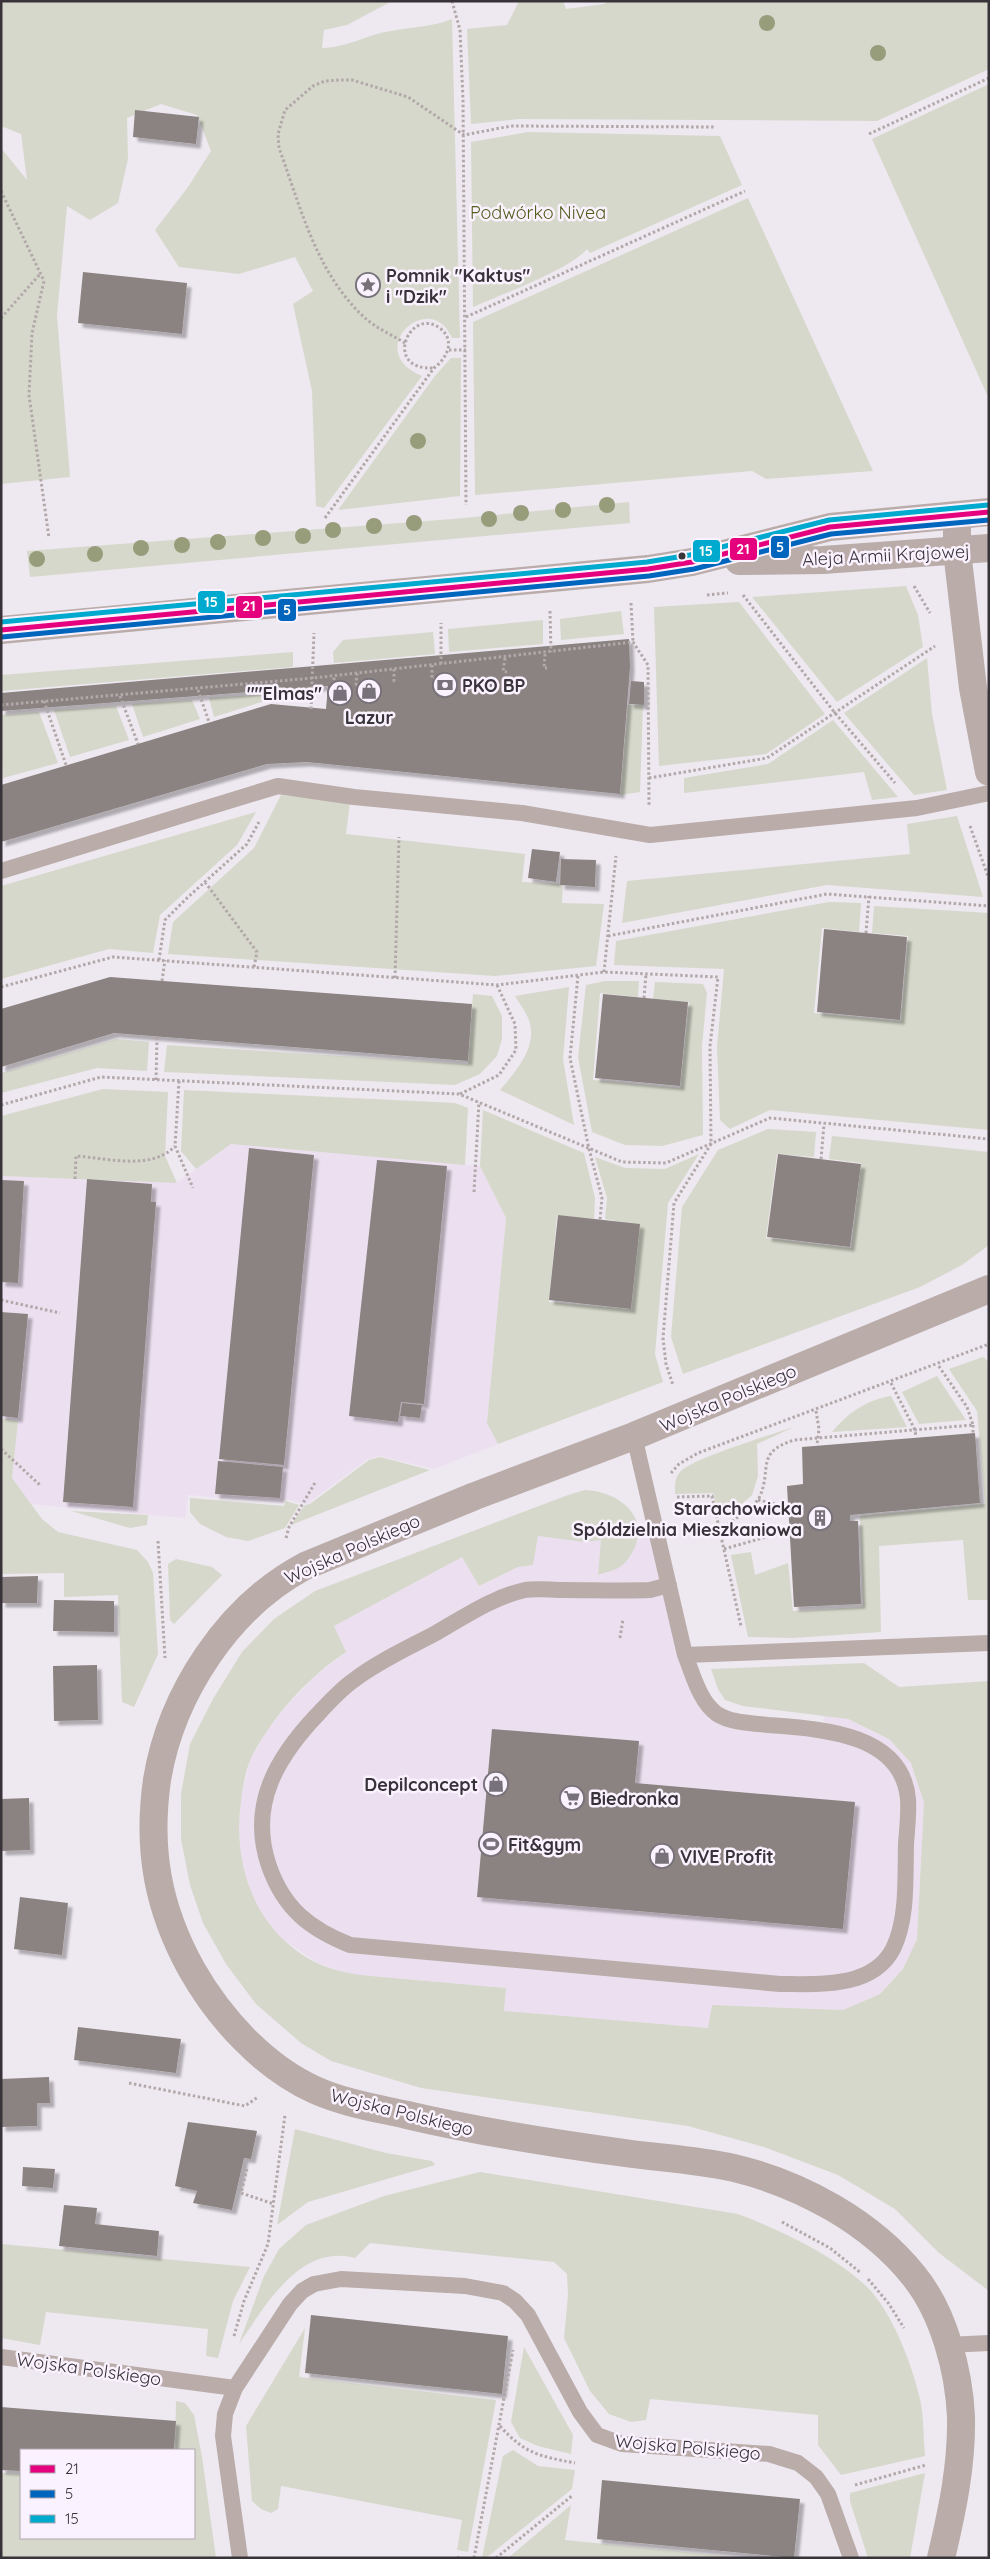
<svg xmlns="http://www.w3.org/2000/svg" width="990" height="2559" font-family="Quicksand,sans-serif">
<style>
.built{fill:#ece0f0}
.green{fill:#d6d8cb}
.building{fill:#8b8381;filter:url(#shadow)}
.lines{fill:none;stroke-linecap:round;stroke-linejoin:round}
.path{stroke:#b2a8a9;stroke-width:3;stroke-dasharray:2.5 2.5;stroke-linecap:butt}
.service{stroke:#b9aca9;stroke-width:16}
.minor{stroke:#b9aca9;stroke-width:28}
.tertiary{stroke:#b9aca9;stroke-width:28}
.bus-1-casing{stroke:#fbf2ff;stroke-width:9}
.bus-2-casing{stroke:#fbf2ff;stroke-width:9}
.bus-3-casing{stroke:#fbf2ff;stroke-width:9}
.bus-1{stroke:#e5007d;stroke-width:5}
.bus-2{stroke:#0065bd;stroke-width:5}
.bus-3{stroke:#00a9ce;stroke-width:5}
.tree{fill:#979c7b}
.bus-dot{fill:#373339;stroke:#fbf2ff;stroke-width:2}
.labels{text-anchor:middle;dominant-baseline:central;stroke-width:5;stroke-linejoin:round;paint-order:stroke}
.park-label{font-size:18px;fill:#505d1b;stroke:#fbf2ff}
.poi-label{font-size:18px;font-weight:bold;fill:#373339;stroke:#fbf2ff;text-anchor:start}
.street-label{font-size:18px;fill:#373339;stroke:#fbf2ff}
.line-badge{stroke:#fbf2ff;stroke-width:2}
.badge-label{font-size:14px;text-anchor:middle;font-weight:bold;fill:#fff}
</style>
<defs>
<filter id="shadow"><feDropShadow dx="4.5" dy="4.5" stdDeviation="1" flood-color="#0004"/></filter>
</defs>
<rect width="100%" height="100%" fill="#eee8f0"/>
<!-- built -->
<path class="built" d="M231 1144 480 1166 506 1218 487 1423 498 1444 434 1469 379 1456 368 1459 307 1504 284 1499 283 1503 188 1495 185 1518 30 1504 12 1478 18 1421 1 1418V1176L177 1183Z
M538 1536 584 1542 602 1540 598 1574 631 1554 639 1538 658 1537 685 1655 717 1714 826 1729 823 1715 848 1719 889 1739 911 1763 924 1803 917 1939 903 1969 880 1994 843 2010 712 2005 709 2028 504 2011 506 1988 348 1974 318 1963 284 1940 263 1918 249 1892 240 1857 238 1832 242 1793 250 1760 266 1732 283 1710 314 1677 346 1652 334 1626 462 1557 479 1586 518 1567 533 1565Z"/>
<!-- green -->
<path class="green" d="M1 1H392L347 25 324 30 322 48C350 47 365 35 391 31 412 27 432 27 452 19L460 338H452C430 287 361 351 422 376L324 508 316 506 312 391 293 304 313 291 295 257 239 274 179 267 155 230 188 187 211 151 197 115 161 104 127 118 128 159 118 203 90 220 67 206 57 316 70 477 1 484V148L27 180 21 134 1 126Z
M519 1H563L566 9 604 4 609 1H989V69L877 121 519 119 471 124 467 29 507 25Z
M989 84V399L872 139Z
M528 132 720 136 742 185 590 253 587 249C569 270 502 294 473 307L471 142Z
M748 198 873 471 766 479 752 471 475 495 473 322Z
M451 358H461L460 496 338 510 435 376Z
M629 502 630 523 30 577 27 551 453 519Z
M906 586 918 615 923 647 837 702 752 597Z
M739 602 825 714 766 754 659 766 654 607Z
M621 611 624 634 561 640 560 619Z
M543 620V644L449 652 448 629Z
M433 632 435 654 334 663 333 652 343 640Z
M293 652V667L1 691V675Z
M927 658 932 714 947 790 914 795 844 713Z
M270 694 271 699 214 717 209 698Z
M192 700 200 719 143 737 132 704Z
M628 705H643L640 792 620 795Z
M116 706 129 740 70 757 54 710Z
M39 712 58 763 3 778 1 715Z
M833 720 898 797 872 800 864 772 684 793V778L768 764Z
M281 795 350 802 346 834 525 854 522 882 563 884 562 903 604 904 596 966 495 976 168 954 173 922 254 848Z
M256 812 237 845 160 915 153 953 109 949 1 979V886Z
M957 816 983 897 827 885 622 923 627 881 910 854 907 824Z
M829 902 861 903 859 932 822 928 814 1013 901 1021 908 936 872 933 874 906 989 913V1130L770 1110 730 1129 720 1120 717 1047 724 969 614 965 616 941Z
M605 981H639L638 997 600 993 593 1080 680 1088 689 1002 653 999 655 982 703 984 707 993 702 1046 703 1135 662 1146 625 1145 592 1132 578 1057 586 985Z
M569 987 563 1059 574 1125 500 1090C516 1071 538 1048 529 1020 526 1012 519 1003 515 996Z
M473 994 492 996 502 1016V1039L497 1056 480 1074 455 1085 164 1072 167 1045 468 1064Z
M117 1039 149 1042 147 1071 97 1068 1 1093V1073Z
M103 1089 168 1092 165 1156 177 1183 1 1176V1116Z
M184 1090 455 1103 468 1108 465 1165 231 1144 196 1169 181 1151Z
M483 1110 584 1153 595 1198 594 1219 557 1215 549 1302 631 1309 639 1225 605 1219 607 1198 595 1157 625 1168 665 1169 699 1154 668 1203 655 1354 663 1382 498 1444 487 1423 506 1218 480 1166Z
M768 1129 816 1132 814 1157 777 1154 766 1238 851 1248 861 1163 829 1159 832 1136 989 1152V1245L962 1265 920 1287 683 1374 671 1337 682 1207 718 1150Z
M983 1357 989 1362V1600H968L963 1540 879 1546 881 1632 793 1638 748 1637 731 1555 751 1552 755 1575 788 1563 793 1611 863 1607 860 1516 985 1504 977 1411 949 1369Z
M937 1376 966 1420 919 1424 902 1392Z
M891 1396 907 1427 832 1432C848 1413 866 1400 891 1396Z
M1 1418 18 1421 12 1478 42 1519 58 1532 137 1550 148 1562 153 1573 158 1654 134 1707 122 1702 118 1595 64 1597V1573L1 1574Z
M794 1427 757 1444 758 1476 752 1495 728 1516 719 1515 713 1493 675 1494C675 1487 674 1479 680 1472 691 1459 773 1434 794 1427Z
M380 1457 430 1470 291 1525 305 1505 310 1504 369 1460Z
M585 1490C617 1491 650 1515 634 1549 631 1555 626 1563 620 1567 614 1571 605 1572 598 1575L601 1540 584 1542 538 1536 533 1565 518 1567 479 1586 462 1557 334 1626 346 1652C308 1677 272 1717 251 1758 244 1774 242 1793 240 1810 234 1873 259 1935 319 1964 346 1976 375 1976 404 1979 438 1982 472 1985 506 1988L504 2011 708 2028 712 2005 843 2010 880 1994 903 1969 917 1939 924 1803 911 1763 889 1739 848 1719 743 1706 725 1700 718 1689 711 1669 864 1663 899 1687 989 1681V2291L939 2253 895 2209 838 2175 764 2147 688 2126 421 2088 331 2061 301 2043 256 2004 226 1964 203 1923 190 1885 181 1839V1794L190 1744 213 1699 242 1652 274 1619 315 1591 568 1495Z
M190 1498 284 1506 286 1501 299 1505 285 1528 248 1541 226 1537 200 1524 190 1512Z
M71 1511 148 1515 147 1525 130 1528Z
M176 1559 212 1567 222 1575 174 1624 170 1620 168 1564Z
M295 2129 386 2153 432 2161 435 2165 308 2202 277 2225Z
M480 2172 738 2214C782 2231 828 2252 864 2284 891 2308 912 2364 920 2399 924 2417 923 2437 925 2456L841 2475 818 2445V2415L650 2399 646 2420 631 2422 609 2414 590 2391 564 2338 568 2295 567 2274 554 2262 370 2243 355 2258C300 2243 265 2306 239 2344L264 2276 279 2249 306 2225 384 2196Z
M1 2244 250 2267 233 2301 218 2358 206 2356 208 2329 46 2312 40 2345 1 2338Z
M305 2328 299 2377 496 2400 468 2552 457 2550 462 2520 281 2486 278 2509 271 2513 261 2509 252 2501 246 2426Z
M524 2347 573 2435 571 2454 538 2446 520 2438 511 2422Z
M176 2401 185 2403 194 2415 202 2457 216 2558H1V2473L21 2474V2538H194V2450H175Z
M513 2450 538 2466 575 2470 572 2489 486 2558H482L503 2456Z
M925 2473 910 2558H868L850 2501V2493Z
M571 2505 565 2540 746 2558H508Z"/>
<!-- building -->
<path class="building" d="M135 110 199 117 196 144 133 137Z
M83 272 187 283 182 334 78 323Z
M629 639 630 667 620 794 307 762 267 764 1 842V785L271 704 326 709 328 686 1 711V693Z
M631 681 644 682V705L629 704Z
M532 849 560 852 556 882 528 878Z
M561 859 596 860 595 887 560 885Z
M824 929 907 937 900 1020 817 1012Z
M110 977 472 1004 468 1061 114 1033 1 1067V1009Z
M603 994 688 1002 680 1086 595 1078Z
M249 1148 314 1155 284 1465 219 1459Z
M778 1154 861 1164 850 1247 767 1237Z
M377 1160 447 1166 424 1404 401 1402 398 1422 349 1416Z
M87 1179 152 1184 151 1202H156L133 1507 63 1502Z
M1 1180 24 1181 18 1283 1 1282Z
M558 1215 640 1224 631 1309 549 1300Z
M1 1312 28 1314 18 1418 1 1416Z
M402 1403 422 1405 420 1418 400 1416Z
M975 1433 980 1503 850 1515V1521H858L861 1604 794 1607 787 1486 803 1484 802 1447Z
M218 1461 283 1467 280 1498 215 1494Z
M38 1576 37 1603H1V1577Z
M54 1600 114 1601V1632L53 1631Z
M97 1665 98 1720 54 1721 53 1666Z
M492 1729 639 1741 635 1783 855 1802 843 1929 477 1897Z
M29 1798 30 1850 1 1851V1799Z
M20 1897 68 1903 62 1955 14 1949Z
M78 2027 181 2039 176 2073 74 2060Z
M49 2077 50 2103H37V2126L1 2127V2079Z
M188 2122 257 2131 251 2159 244 2158 232 2210 193 2203 197 2191 175 2186Z
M23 2167 55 2169 53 2188 22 2186Z
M64 2205 97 2208 95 2224 159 2231 157 2256 59 2246Z
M311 2315 508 2336 502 2394 305 2373Z
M1 2407 176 2421 174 2450H21V2471L1 2470Z
M602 2480 800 2499 794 2558 597 2539Z"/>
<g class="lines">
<!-- path -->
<path class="path" d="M452 1 460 30 463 100 466 505
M869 134 989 78
M1 191 44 281 32 333 29 395 49 538
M466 317 745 191
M1 318 41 273
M405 343C392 335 376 328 365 318 316 273 301 208 279 148L278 134 285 110 313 86 325 81 339 80H352L408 97 464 135 511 126 716 127
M449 350H466
M325 518 434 368C446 359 456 342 441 329 410 304 381 371 434 368
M914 586 930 613
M707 595 728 593
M743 595 835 713 895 783
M631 603 633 642
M550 611 551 652
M545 654 544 668H547
M505 658 503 671 507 672
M441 664V623
M432 665V679H435
M394 669V681H397
M357 673 356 684 359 685
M334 685V676
M198 690 209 722
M120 696 138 744
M44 701 66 765
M1 705 313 678 633 642 648 665 649 807
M311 709 314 633
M649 778 767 758 935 646
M970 826 989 879
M205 882 257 952 254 967
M866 933 869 896
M608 936 827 894 989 906
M159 960 165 920 187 898 247 844 259 822
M604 972 616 856
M578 976 570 1058 589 1149 602 1198 600 1220
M395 978 399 837
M162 981 165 960
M1 987 113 957 497 985 604 972 718 977 710 1046 711 1144 674 1203 663 1338 666 1364 673 1385
M644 998 646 974
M156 1080 157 1037
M179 1081 175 1146 193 1188
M460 1094 499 1075 516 1050 515 1024 497 985
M1 1105 101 1077 459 1094 622 1162 666 1163 770 1118 989 1139
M821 1159 824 1124
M75 1179 76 1156C106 1158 152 1171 175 1146
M474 1192 479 1102
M1 1300 60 1313
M891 1383 915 1430 916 1437
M816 1411 819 1429 817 1445
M973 1425V1433
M1 1449 41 1486
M671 1473 679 1464 698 1453 989 1344
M677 1497 712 1496 741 1626
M758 1500 780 1505 787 1504
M720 1530C729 1523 754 1507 759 1498 773 1469 754 1453 794 1440L973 1425 967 1407 938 1365
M286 1538 289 1527 316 1481
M158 1541 165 1658
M724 1549 766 1537
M620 1638 623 1619
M129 2083 245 2106 258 2097
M243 2167 247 2168 241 2193 274 2204
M782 2222 830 2248 861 2273
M868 2279 889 2304 904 2328
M234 2336 244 2301 268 2244 285 2115
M500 2426C525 2454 539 2456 575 2463
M855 2485 926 2465
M457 2557 459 2558
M474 2558 513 2350
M496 2558 573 2495"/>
<!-- service -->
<path class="service" d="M1 871 278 786 354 797 522 813 650 835 917 808 989 793
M634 1436 685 1655 989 1643
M669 1585 650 1590C621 1591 592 1590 562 1590 551 1590 536 1588 525 1590 493 1597 464 1617 436 1633 408 1648 379 1661 354 1680 341 1689 329 1702 318 1714 277 1757 248 1805 269 1866 284 1909 310 1929 350 1945L780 1984C817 1984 872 1989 893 1949 908 1919 905 1877 906 1844 907 1830 909 1814 908 1799 902 1732 818 1729 768 1725 752 1723 731 1723 717 1714 699 1701 693 1674 685 1655
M947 2345 989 2343
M1 2357 235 2388
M240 2558 223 2436 225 2414 235 2388 290 2304 302 2291 314 2284 341 2279 465 2286 503 2293 515 2301 528 2315 580 2412 597 2435 622 2444 769 2454 798 2463 816 2477 828 2494 851 2558"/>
<!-- minor -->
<path class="minor" d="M957 516V551L973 688 989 772
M941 2558C952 2512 962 2465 961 2417 959 2371 944 2313 914 2276 871 2222 801 2184 734 2168 699 2160 661 2158 625 2153 551 2143 479 2132 407 2115 376 2108 344 2103 315 2090 264 2067 220 2019 192 1970 158 1909 147 1850 157 1780 171 1694 228 1607 305 1566L475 1496 634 1436 989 1289"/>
<!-- tertiary -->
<path class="tertiary" d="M739 561 823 560 989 548
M1 630 648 569 692 562 830 527 989 512"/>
<defs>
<path id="bus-1" d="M1 630 648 569 692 562 830 527 989 512"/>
<path id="bus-2" d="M2 637 649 576 694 569 831 534 989 520"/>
<path id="bus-3" d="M1 622 647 562 690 555 829 520 988 505"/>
</defs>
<!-- bus-1 casing -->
<use href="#bus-1" class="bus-1-casing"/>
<!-- bus-2 casing -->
<use href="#bus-2" class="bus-2-casing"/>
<!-- bus-3 casing -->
<use href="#bus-3" class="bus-3-casing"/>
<!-- bus-1 -->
<use href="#bus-1" class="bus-1"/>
<!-- bus-2 -->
<use href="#bus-2" class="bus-2"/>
<!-- bus-3 -->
<use href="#bus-3" class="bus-3"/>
</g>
<!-- trees -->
<g class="tree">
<circle cx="767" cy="23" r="8"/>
<circle cx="878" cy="53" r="8"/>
<circle cx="418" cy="441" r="8"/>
<circle cx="607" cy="505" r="8"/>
<circle cx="563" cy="510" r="8"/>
<circle cx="521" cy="513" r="8"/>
<circle cx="489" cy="519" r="8"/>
<circle cx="414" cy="523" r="8"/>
<circle cx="374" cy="526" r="8"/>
<circle cx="333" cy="530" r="8"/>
<circle cx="303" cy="536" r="8"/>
<circle cx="263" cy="538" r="8"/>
<circle cx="218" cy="542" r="8"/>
<circle cx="182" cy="545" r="8"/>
<circle cx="141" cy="548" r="8"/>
<circle cx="95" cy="554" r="8"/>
<circle cx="37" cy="559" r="8"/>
</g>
<!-- icons -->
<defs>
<symbol id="sight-ring" viewBox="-11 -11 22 22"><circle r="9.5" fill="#fbf2ff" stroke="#777279" stroke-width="1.5"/><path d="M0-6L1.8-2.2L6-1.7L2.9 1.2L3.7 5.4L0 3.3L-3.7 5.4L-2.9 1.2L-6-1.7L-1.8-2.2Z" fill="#777279"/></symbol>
<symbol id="bank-ring" viewBox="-11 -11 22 22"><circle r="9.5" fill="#fbf2ff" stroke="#777279" stroke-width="1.5"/><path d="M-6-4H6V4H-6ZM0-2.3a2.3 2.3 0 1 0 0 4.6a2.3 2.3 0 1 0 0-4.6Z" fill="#777279"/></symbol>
<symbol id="shop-ring" viewBox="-11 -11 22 22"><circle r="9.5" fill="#fbf2ff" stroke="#777279" stroke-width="1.5"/><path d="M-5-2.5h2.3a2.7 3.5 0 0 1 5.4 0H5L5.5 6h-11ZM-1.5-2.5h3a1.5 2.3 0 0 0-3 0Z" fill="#777279"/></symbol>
<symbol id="building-ring" viewBox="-11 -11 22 22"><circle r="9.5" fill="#fbf2ff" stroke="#777279" stroke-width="1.5"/><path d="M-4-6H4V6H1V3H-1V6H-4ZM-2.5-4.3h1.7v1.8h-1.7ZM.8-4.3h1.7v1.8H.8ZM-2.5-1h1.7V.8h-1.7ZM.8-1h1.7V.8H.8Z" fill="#777279"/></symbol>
<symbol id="supermarket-ring" viewBox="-11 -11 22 22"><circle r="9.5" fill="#fbf2ff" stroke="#777279" stroke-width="1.5"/><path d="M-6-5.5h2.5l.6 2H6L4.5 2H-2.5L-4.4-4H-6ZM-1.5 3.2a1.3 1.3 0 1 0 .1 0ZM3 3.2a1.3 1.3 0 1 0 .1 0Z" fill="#777279"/></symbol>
<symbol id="stadium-ring" viewBox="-11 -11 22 22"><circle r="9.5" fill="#fbf2ff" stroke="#777279" stroke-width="1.5"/><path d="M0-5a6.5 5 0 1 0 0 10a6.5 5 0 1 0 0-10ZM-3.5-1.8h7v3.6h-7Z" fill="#777279"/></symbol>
</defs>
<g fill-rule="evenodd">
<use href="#sight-ring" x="354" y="271" width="28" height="28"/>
<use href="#bank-ring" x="431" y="671" width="28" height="28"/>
<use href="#shop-ring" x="355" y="677" width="28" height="28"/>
<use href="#shop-ring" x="326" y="679" width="28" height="28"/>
<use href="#building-ring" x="806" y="1504" width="28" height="28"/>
<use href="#shop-ring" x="482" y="1770" width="28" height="28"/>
<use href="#supermarket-ring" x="558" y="1784" width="28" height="28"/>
<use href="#stadium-ring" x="477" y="1830" width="28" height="28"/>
<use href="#shop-ring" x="648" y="1842" width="28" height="28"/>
</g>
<!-- markers -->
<circle class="bus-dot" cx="682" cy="556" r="4.5"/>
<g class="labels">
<!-- park labels -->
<g class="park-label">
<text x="538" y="212">Podwórko Nivea</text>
</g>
<!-- poi labels -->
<g class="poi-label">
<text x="386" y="275">Pomnik "Kaktus"<tspan x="386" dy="21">i "Dzik"</tspan></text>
<text x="462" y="685">PKO BP</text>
<text x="322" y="693" text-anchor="end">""Elmas"</text>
<text x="369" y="717" text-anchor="middle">Lazur</text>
<text x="802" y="1508" text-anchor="end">Starachowicka<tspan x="802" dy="21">Spóldzielnia Mieszkaniowa</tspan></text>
<text x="478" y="1784" text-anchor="end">Depilconcept</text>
<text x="590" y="1798">Biedronka</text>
<text x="508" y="1844">Fit&amp;gym</text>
<text x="680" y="1856">VIVE Profit</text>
</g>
<!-- street labels -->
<g class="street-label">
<text transform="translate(886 555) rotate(-3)">Aleja Armii Krajowej</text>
<text transform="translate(728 1398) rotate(-23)">Wojska Polskiego</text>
<text transform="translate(352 1549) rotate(-24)">Wojska Polskiego</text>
<text transform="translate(402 2112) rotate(14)">Wojska Polskiego</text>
<text transform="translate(89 2369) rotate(8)">Wojska Polskiego</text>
<text transform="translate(688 2447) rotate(5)">Wojska Polskiego</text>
</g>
</g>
<g class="line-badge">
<rect x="770" y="535" width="20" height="24" rx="5" fill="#0065bd"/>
<rect x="729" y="537" width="29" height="24" rx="5" fill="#e5007d"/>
<rect x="692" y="539" width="29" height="24" rx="5" fill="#00a9ce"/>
<rect x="197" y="590" width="29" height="24" rx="5" fill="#00a9ce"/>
<rect x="235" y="595" width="28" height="24" rx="5" fill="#e5007d"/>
<rect x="277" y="598" width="20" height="24" rx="5" fill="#0065bd"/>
</g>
<g class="badge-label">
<text x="780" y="552">5</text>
<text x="743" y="554">21</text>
<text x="706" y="556">15</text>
<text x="211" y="607">15</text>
<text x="249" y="611">21</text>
<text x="287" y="615">5</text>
</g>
<!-- border -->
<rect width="990" height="2559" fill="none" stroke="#373339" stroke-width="5"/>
<!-- legend -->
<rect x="20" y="2449" width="175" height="90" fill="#fbf2ff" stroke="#ada6b0"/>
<rect x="30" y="2465" width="25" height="8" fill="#e5007d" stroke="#ada6b0"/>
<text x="65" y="2474" font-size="15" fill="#373339">21</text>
<rect x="30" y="2490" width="25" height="8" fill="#0065bd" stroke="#ada6b0"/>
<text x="65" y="2499" font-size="15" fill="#373339">5</text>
<rect x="30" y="2515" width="25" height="8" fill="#00a9ce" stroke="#ada6b0"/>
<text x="65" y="2524" font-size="15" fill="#373339">15</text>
</svg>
